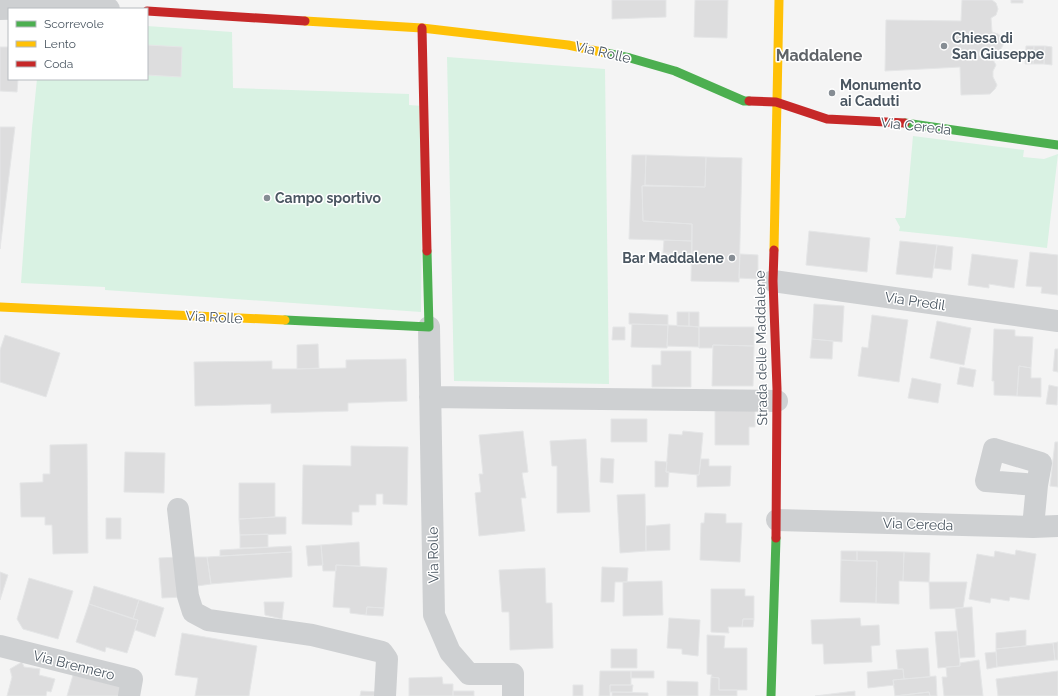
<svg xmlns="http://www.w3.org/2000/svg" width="1058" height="696" viewBox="0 0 1058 696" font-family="Raleway,sans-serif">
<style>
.green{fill:#d9f2e3}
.building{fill:#ddddde;stroke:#e5e6e7}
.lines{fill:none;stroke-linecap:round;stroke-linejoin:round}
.street{stroke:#ced0d2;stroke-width:22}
.fast{stroke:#4caf50;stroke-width:9}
.slow{stroke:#ffc107;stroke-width:9}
.jam{stroke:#c62828;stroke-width:9}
.poi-dot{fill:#868d94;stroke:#fff;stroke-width:1.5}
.labels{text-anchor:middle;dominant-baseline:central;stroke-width:3;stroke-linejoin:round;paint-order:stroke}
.poi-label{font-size:14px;font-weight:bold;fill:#4a5661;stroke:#fff;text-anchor:start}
.street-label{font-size:14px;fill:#4a5661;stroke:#fff}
.quarter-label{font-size:16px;font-weight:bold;fill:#5f6368;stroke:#fff}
</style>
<rect width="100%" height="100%" fill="#f4f4f4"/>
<path class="green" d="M147,26L232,32L233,88L409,94V105L423,106L421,312L105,290V287L21,283L32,128L37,79H147Z
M447,57L605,69L609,384L454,381Z
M913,136L1024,150L1023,157L1044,159L1058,154L1047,248L966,238L899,231L900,227L895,218H905L906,214Z"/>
<path class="building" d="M612,0H666V17L612,19Z
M695,0H728L727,38L694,37Z
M962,0H992L996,3L998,9L996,15L991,18L992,32L998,34L1002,37L1004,43L1001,49L997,53L992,54V58L996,65L993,71V77L997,85L995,89L990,94L961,95L960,67L885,71L886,20L961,21Z
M1011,0H1023V3H1011Z
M147,45L182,47L181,77L147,75Z
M1026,46H1034L1033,64H1025Z
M1034,46H1045L1044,64H1033Z
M1045,46L1052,47V65L1044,64Z
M0,47H9V79H18L17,92L0,91Z
M0,127H15L0,249Z
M632,155H646L645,185L642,186L643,221L692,224V241L629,239Z
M646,155L706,157L705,187L645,185Z
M706,157L742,158L739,282L691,281L692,224L643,221L642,186L705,187Z
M809,231L870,238L867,272L806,265Z
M664,240L692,241V254L663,253Z
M900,241L937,245L932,278L896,274Z
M937,245L953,247L951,270L934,268Z
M1030,252L1058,255V295L1041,293L1042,287L1026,286Z
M663,253L692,254L691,261L663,259Z
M740,254L758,255V279L739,278Z
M972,254L1018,260L1014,288L989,284V288L968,285Z
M814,304L844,306L842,342L812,339Z
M677,312H689V326H677Z
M689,312H699V327L689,326Z
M629,313L668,315V325L629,324Z
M872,315L908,320L899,382L858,376L862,347L868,348Z
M937,321L971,328L964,365L930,358Z
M632,324L668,325L667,348L631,347Z
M668,325L699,327V347L667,346Z
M613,327H625V340H612Z
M699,327H754V346L713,345L712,348H699Z
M994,329L1015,330V336L1033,337L1031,368L1019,366L1017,396L994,395V381H992Z
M5,335L60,353L46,397L0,382V350Z
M812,339L833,341L832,359L810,358Z
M318,344L319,368L297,369V345Z
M713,345L754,346L753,386H712Z
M1055,349H1058V372L1053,371Z
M661,351H691V387H652V365H661Z
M406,359L407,401L348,403V411L271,413V404L195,406L194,362L272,361V369H297L346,368V360Z
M1019,366L1031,368V378H1041V397L1017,396Z
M960,367L976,370L973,387L957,384Z
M912,378L941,384L938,403L908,398Z
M1049,385L1058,387L1057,405L1046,404Z
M715,407H755V427H749V445H715Z
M611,419H647V442H611Z
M523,431L528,472L522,473L526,498H521L525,531L479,536L475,493L481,492L479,474H483L479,435Z
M683,431L703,433L699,475L666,472L669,434L682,435Z
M586,439L590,512L557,513V466H552L550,441Z
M1055,442H1058V487L1050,486Z
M87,444L88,553L53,554L52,525H45V517H21L20,483L43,482V474H50V445Z
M351,446L408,447L407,505L383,504V494H376V505H359V512H352V525L302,524L303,465L351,466Z
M125,452L165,453L164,493L124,492Z
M601,458L614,459L613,483L600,482Z
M701,459H709V466H731L730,486L697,487V475H699Z
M655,461L667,462L666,472H669L668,487H655Z
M239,483H275V517L239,519Z
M645,494L646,551L620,553L617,495Z
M705,513L726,514V523H742L740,562L700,560L701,523H704Z
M275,517H286V534L240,535L239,519Z
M106,518H121V539H106Z
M670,524V550L646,551V526Z
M268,534V547L240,548V535Z
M359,542L360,566L336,565V571H323L321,545Z
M321,545L323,565L308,566L306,546Z
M291,546L292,552L220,556V550Z
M1016,550L1036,554L1029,600L1010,597L1009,601L991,598L990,603L969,599L977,554L994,557L995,551L1015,555Z
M841,551H857V561L841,560Z
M857,551L904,552L903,581H899V604L876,603L877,561H857Z
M292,552V577L211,584L207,557Z
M904,552L930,553L929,582L903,581Z
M180,557L182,597L162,598L159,558Z
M193,557H207L211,584L197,586Z
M841,560L877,561L876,603L840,602Z
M336,565L387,568L384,608L367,607L366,615L350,613V608L333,607Z
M602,567L628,568L627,582H615L614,602H601Z
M545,568L546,603H552L553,648L510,650L509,612H502L499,570Z
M0,572L8,575L0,600Z
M29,578L73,591L58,639L23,629L17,619Z
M662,581L663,615L623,616V582Z
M929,582H967L963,608L930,609Z
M94,586L139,600L133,619L89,604Z
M711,589H745V596H754V619H743L742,627H728L729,633L711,632Z
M139,600L164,608L155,637L135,630L138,620L133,619Z
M264,602H284L282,619L265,615Z
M89,604L138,620L127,653L106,647L105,652L76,642Z
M367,607L384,608L383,616L366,615Z
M972,607L975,657L960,658L955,608Z
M669,618L700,620L698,656L682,654V649L667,648Z
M860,618L861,626L879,625L880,645L871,646L872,662L824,664L823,644H812L811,620Z
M743,619H754L753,627H742Z
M1026,630V646L996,649V633Z
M957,631L960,666L938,668L935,632Z
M182,633L257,646L249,696H195L198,678L175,675Z
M707,635L725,636L724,648H747V690H719V678L711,677L712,675L707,674Z
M1058,642V660H1055L1053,643Z
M1053,643L1055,660L997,667L996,649Z
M928,648L930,677L904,679L903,669H898L896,650Z
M611,649H637V668H611Z
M996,652L997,667L987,669L985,653Z
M979,660L983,696H944L942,677H947L946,667L960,666V663Z
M22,662L24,667L40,669L39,675L55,679L51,692L47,691L46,696H7L12,677L10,669Z
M903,669L904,679L893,680L894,685L868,688L867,672Z
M600,671H631V685H610V696H599Z
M631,671H654V678H631Z
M1058,671V696H998L996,679Z
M73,675L122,687L120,696H67Z
M936,676L937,696H930L929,692L895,696L893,680Z
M442,677L443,684H453V696H409V678Z
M711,677L719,678V690H737V696H710Z
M667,681L698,682V696H667Z
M573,685H583V696H573Z
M610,685H633L632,692H610Z
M361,691L379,692L378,696H360Z
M453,691H474V696H453Z
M855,691V696H815Z
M612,692L648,693V696H612Z
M929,692L930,696H895Z"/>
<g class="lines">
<path class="street" d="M0,9L73,7L109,9
M773,281L1058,321
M429,327L434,615L450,652L469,674H513V696
M430,397L777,401
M178,509L188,596L193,612L208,620L312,635L382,652L387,659L385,696
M777,520L1033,527L1058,526
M1033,527L1037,485L986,481L994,449L1041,463L1037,485
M0,646L132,679L129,696"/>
<path class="fast" d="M606,53L630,58L675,71L744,101H749
M905,123L1058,145
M285,320L429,327L427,251
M771,696L776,538"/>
<path class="slow" d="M305,21L422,28L568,45L606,53
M774,250L779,0
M0,307L285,320"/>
<path class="jam" d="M147,11L305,21
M422,28L427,251
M749,101L776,102L827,119L905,123
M774,250L773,281L777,389L776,538"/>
</g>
<g class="poi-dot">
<circle cx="944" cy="46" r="4"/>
<circle cx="832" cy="93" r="4"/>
<circle cx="267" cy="198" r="4"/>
<circle cx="732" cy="258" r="4"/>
</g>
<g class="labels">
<g class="poi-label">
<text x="952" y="38">Chiesa di<tspan x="952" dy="16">San Giuseppe</tspan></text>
<text x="840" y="85">Monumento<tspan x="840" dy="16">ai Caduti</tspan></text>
<text x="275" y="198">Campo sportivo</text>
<text x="724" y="258" text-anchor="end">Bar Maddalene</text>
</g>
<g class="street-label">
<text transform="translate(603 52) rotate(13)">Via Rolle</text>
<text transform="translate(916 126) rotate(6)">Via Cereda</text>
<text transform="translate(915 301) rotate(8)">Via Predil</text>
<text transform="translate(214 317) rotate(3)">Via Rolle</text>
<text transform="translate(761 348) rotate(-91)">Strada delle Maddalene</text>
<text transform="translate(918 524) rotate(2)">Via Cereda</text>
<text transform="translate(433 555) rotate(-91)">Via Rolle</text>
<text transform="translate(74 665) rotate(14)">Via Brennero</text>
</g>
<g class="quarter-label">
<text x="819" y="55">Maddalene</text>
</g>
</g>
<rect x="8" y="8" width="140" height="72" fill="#ffffff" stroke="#b7bbc0"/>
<rect x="16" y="21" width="20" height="6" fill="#4caf50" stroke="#b7bbc0"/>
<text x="44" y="28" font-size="12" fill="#4a5661">Scorrevole</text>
<rect x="16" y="41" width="20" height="6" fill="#ffc107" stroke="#b7bbc0"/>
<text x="44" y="48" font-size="12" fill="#4a5661">Lento</text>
<rect x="16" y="61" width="20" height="6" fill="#c62828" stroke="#b7bbc0"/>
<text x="44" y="68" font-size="12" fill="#4a5661">Coda</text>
</svg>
